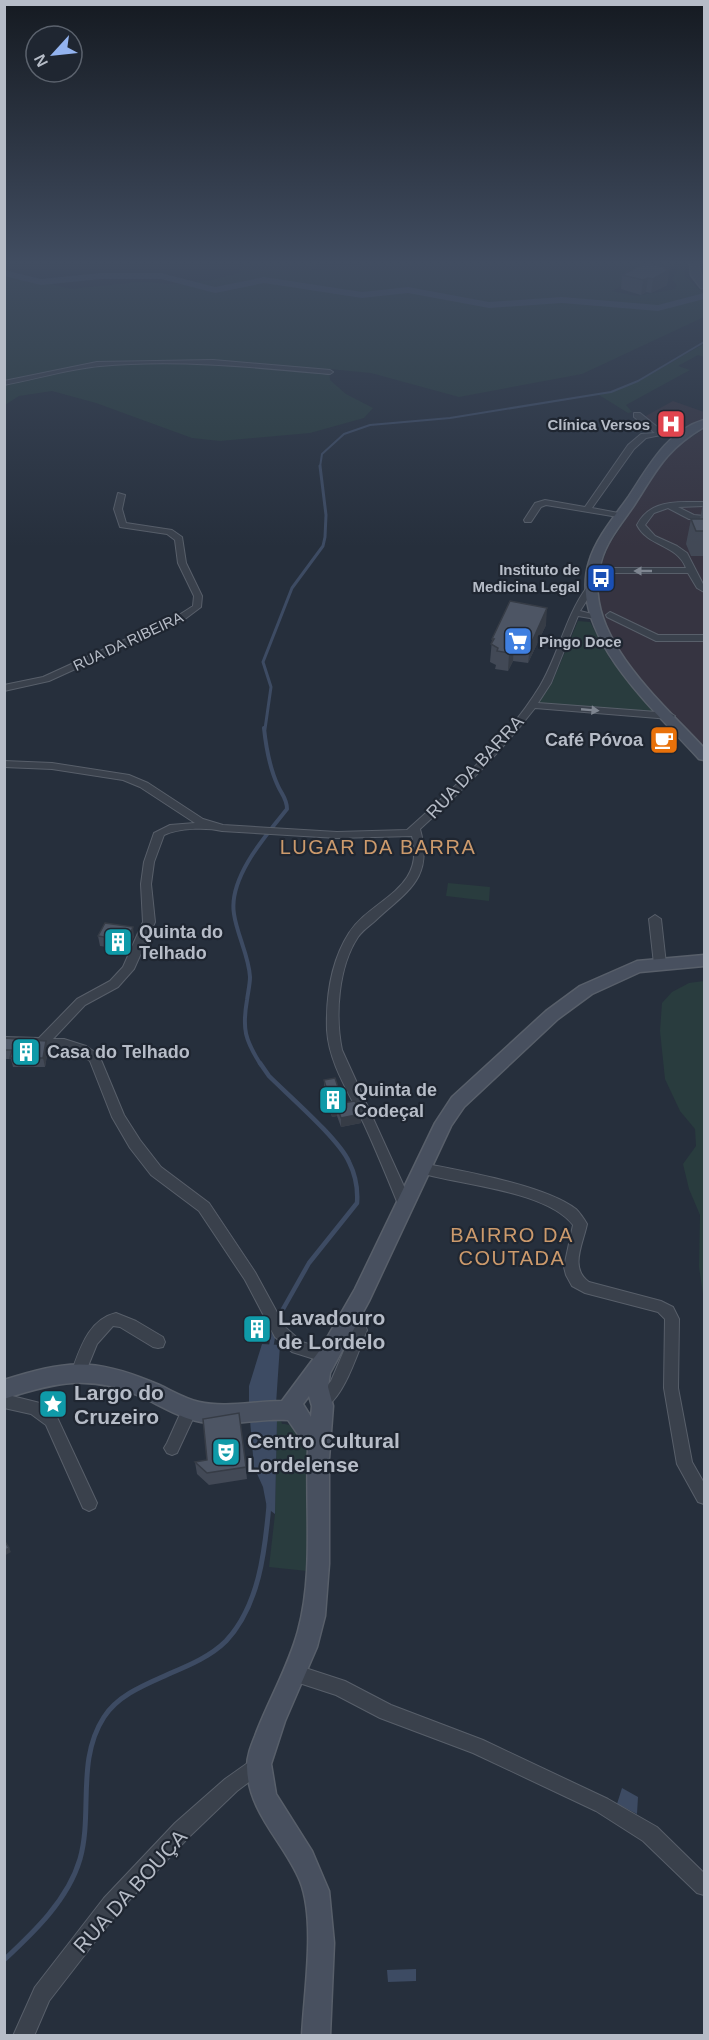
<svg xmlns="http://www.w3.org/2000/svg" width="709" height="2040" viewBox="0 0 709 2040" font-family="Arial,sans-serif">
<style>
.medical{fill:#363441}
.green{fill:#293c3e}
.water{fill:#3d4b63}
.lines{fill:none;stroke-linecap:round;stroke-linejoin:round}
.stream-far4{stroke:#3d4b63;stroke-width:2}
.stream-far3{stroke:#3d4b63;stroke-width:3}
.stream-far2{stroke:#3d4b63;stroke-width:4}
.stream-far1{stroke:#3d4b63;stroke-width:4.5}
.stream{stroke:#3d4b63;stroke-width:5}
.river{fill:#3d4b63;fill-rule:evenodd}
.street-casing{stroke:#585f6a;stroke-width:2}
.secondary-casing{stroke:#585f6a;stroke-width:3}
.street{fill:#3a414c;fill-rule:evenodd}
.secondary{fill:#48505f;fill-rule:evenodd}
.wall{fill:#424956}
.shaded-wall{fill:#363c46}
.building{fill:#4d5564;stroke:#363c46;stroke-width:1.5}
.oneway{fill:#7e8590}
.labels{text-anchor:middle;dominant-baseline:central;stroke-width:4.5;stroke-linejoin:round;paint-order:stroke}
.far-poi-label{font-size:15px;font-weight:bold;fill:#b6bcc7;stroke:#1f2631;text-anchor:end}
.far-street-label{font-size:15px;fill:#b6bcc7;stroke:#1f2631}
.poi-label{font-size:18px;font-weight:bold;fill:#b6bcc7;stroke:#1f2631;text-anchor:start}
.street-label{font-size:18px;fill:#b6bcc7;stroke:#1f2631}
.neighbourhood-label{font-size:20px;letter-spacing:1.5px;fill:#cc9a6c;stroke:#1f2631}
.near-poi-label{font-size:21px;font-weight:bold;fill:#b6bcc7;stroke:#1f2631;text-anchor:start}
.near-street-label{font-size:21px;fill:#b6bcc7;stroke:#1f2631}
</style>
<rect width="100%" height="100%" fill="#262f3c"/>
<path class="medical" d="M673,401L704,412V419L673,437L644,417Z
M704,429V751L621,657L601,618L599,597L602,563L609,545L668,455L679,445Z"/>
<path class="green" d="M4,261L8,273L71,289L139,282L175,284L211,280L239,273L242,261H324L313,266L312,271L383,261H674L670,270L649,272L612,291L636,296L675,289L677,285L672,279L683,261H685V276L704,294V317L582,374L459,397L371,373L329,369L330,380L346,394L373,408L364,418L310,433L220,441L192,438L96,403L52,391L19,396L5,405Z
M704,344V357L698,355L678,366L690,370L626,405L632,412L628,413L599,395C637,386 670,362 704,344Z
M578,621L590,622L610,659L657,713L538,703L552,683Z
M448,883L490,887L489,901L446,896Z
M704,981V1301L699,1267L700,1215L689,1189L683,1164L696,1146L695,1129L680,1111L665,1079L660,1031L662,1003L672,992L689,983Z
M277,1419L281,1420L282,1424C297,1424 302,1434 310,1446L307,1571L269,1567L275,1514Z"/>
<path class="water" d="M262,1344L280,1345L276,1404L249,1406V1386Z
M277,1419L275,1514L267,1508L263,1487L254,1467L250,1420Z
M622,1788L638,1797L637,1814L617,1804Z
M416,1969V1981L388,1982L387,1970Z"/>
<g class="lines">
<path class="stream-far4" d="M320,467L322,454L344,434L370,425L450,418L611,392L638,381L704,342"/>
<path class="stream-far3" d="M265,729L271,687L263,662L292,588L323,546L325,537L326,515L320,466"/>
<path class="stream-far2" d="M261,1065C245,1040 242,1029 247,1000C248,992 250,984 250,977C249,956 237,935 234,914C228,878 266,835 287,809C287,799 282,795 278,786C270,769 266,747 264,728"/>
<path class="stream-far1" d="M260,1063L269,1076C289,1096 339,1139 349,1162C355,1174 358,1190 357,1203L309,1263L278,1318
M271,1347L274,1331"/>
<path class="stream" d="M4,1960C34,1932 68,1900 80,1859C93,1813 76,1760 104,1717C119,1694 147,1684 171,1673C190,1665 211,1656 226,1641C259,1606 265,1551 269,1505"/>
<path class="river" d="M4,270L41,279L101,273H161L215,287L264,277L362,292L408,287L489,302L562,297L658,305L704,293V299L658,311L562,303L489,308L408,293L362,298L264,283L215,293L161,279H101L41,285L4,276Z"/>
<g class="street-casing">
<path id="street" d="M213,360L330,370L333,372L330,374C254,367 176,359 100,366C68,369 36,379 4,385V381L97,362Z
M634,413H640L666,434L646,438L634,449L592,508L624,514V518L546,505L541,507L531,522H525L524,520L535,503L545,500L585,507L628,445L641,434L655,433L634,417Z
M118,493L125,495L122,509L126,523L172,530L182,537L186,563L202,596L201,607L185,619L49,681L4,691V685L43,677L179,615L193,606L194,596L178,563L175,540L167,534L120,527L114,509Z
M687,502H704V506L678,507L694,515L704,516V520L689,519L668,508L654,513L645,525L655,536L677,546L687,553L704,586V592L697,588L688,573H590V569L593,568H686C677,544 648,547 637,525C647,505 666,502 687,502Z
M590,586L594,589L580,611L600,616L596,619L578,616L551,683L538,703L670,713L675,716L670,719L535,708C501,752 461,792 420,829C434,879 407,891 375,921C369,926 362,931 358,937C338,967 335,1016 342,1050L412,1204L410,1208L405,1210L400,1208L398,1204C387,1177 376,1150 364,1124C350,1094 329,1064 327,1030C326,998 331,961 349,933C372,898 426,890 412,836L337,838L222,831C206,827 179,828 164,835L154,862L151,884L155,922L134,969L118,987L85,1005L53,1039H64L86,1046L99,1055L124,1115L140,1140L161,1167L209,1203L255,1272L285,1327L302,1342L332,1351L334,1356L332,1361L327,1363L292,1352L275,1337L245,1280L199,1211L151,1175L130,1148L112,1117L90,1061L78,1052L64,1049L4,1046V1037L39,1038L77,999L110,981L123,967L143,922L141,884L144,862L154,833L170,825L195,823L140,787L123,780L52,769L4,767V761L52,763L129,775L148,783L203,819L223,825L337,832L407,830C454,788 507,740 540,686C559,654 565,617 587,587Z
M610,612L658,635H704V641H656L607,617L606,615Z
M655,915L661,919L666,964L660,968L654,964L649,919Z
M422,1163C462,1171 545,1185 576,1209C580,1213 584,1219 587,1224C583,1244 569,1268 589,1282L661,1301L673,1307L679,1319L678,1388L692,1462L704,1483V1504L698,1502L677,1464L664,1388L665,1319L658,1312L585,1293L572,1286L566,1275L564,1267L573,1225C546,1190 458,1185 417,1172L415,1168L417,1164Z
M116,1313L136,1321L163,1337L165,1342L163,1347L158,1348L153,1347L120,1327L113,1326L97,1344L84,1376L79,1378L74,1376L72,1371L74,1365C82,1343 91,1319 116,1313Z
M360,1324L365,1325L367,1330C358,1351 344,1400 322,1409L317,1407L314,1402L331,1381L355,1325Z
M4,1394L40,1403L56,1415L97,1503L95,1508L89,1511L83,1508L46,1425L31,1414L4,1408Z
M190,1401L195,1403L198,1408L177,1453L172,1455L167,1453L164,1448L167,1443L185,1403Z
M293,1664L345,1681L391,1705L483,1740L608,1799L657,1827L704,1873V1895L697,1893L643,1841L596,1811L473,1753L380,1718L336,1695L287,1679L284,1673L287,1667Z
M259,1755L265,1758L268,1764L265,1770L237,1791L189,1837L118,1912L49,2001L34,2036H13L35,1987L104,1898L175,1823L225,1779Z"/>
</g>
<g class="secondary-casing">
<path id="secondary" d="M690,261H698C699,273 704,279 704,288H701L691,275Z
M704,420V427C665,450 657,470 633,507C621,524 606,542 601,562C579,633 662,702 704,748V760L699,759C655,710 567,634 589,562C596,538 615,516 629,496C649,466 667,431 704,420Z
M704,955V966L640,972L592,994L558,1019L464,1107L451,1126L369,1301L330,1373L328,1387L333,1406L329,1459V1564L325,1616L317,1647L285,1721L271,1764L276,1794L312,1851L329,1891L334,1943L330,2036H302C304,1992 316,1921 300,1881C284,1842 248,1813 247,1767C247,1756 251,1746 255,1736C268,1701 288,1668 298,1631C314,1572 305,1509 308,1449L288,1420C259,1418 230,1427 201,1422C180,1418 161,1406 142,1397C91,1374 55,1382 4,1399V1380C65,1361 92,1357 152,1382C168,1388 182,1398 199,1402C226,1408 255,1401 282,1401L320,1350L355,1289L435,1123L452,1097L546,1011L580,986L637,961ZM309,1396L312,1406L311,1417L303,1404Z"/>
</g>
<use href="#street" class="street"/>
<use href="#secondary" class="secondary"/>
</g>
<path class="wall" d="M668,268L667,270H669L667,285L651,293L646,292L641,295L621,289L622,275Z
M704,498L705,556H691L686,544L691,519H700Z
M546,625L528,663L513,661L508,671L495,669L496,665L490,662L492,639Z
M98,936H134L128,950L100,946Z
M4,1038L46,1041L48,1050L45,1067H13L11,1059H4Z
M324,1080L343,1103L361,1114V1123L341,1127L337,1116L332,1117L324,1089Z
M239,1413L247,1479L209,1485L197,1474L195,1462L207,1460Z"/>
<path class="shaded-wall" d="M668,268L667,271L669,270L667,285L651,293L653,279Z
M648,278L646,292L641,295L643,280Z
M547,608L546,625L528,663L530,646Z
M514,643L513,661L508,671L509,653Z
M133,927L134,936L128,950L127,941Z
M46,1041L48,1050L45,1067L43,1058Z
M337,1107V1116L332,1117V1108Z
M361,1114V1123L341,1127V1118Z
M9,1548L11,1552L4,1556V1551Z"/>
<path class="building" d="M647,262L668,268L665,269L669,270L653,279L648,278L643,280L622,275Z
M691,519H705V531H696Z
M510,601L547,608L530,646L514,643L509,653L497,651L498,648L491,644L494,639H492Z
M105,923L133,927L127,941L98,936Z
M4,1038L46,1041L43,1058H10L12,1050H4Z
M335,1078L343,1103L355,1101L361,1114L341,1118L337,1107L332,1108L324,1080Z
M239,1413L246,1467L207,1473L195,1462L207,1460L203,1419Z
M4,1540L9,1548L4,1551Z"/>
<defs><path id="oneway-solid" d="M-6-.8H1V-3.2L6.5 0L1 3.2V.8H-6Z" transform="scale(1.5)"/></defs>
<g class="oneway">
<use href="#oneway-solid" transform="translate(643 571) rotate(180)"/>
<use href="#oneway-solid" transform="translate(590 710) rotate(5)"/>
</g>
<linearGradient id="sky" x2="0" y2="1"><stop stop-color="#151a21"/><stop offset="0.48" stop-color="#414d61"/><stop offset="1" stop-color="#414d61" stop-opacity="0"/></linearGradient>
<rect width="709" height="547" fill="url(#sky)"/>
<defs>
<g id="hospital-square" transform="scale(1.5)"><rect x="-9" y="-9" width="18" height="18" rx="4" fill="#e0444e" stroke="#1f2631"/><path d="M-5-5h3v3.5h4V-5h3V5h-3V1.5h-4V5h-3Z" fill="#fff"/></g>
<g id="bus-square" transform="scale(1.5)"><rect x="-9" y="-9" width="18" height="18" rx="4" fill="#1a4fb4" stroke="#1f2631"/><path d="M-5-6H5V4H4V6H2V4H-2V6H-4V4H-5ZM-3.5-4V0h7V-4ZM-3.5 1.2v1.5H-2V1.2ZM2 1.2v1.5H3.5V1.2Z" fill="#fff"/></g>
<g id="supermarket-square" transform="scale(1.5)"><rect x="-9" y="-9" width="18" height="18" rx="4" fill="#3f7fe0" stroke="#1f2631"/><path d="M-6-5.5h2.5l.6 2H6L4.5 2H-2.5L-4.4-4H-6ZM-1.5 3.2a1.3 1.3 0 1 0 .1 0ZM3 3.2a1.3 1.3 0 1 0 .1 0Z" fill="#fff"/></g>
<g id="cafe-square" transform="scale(1.5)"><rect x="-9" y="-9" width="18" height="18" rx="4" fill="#e8710a" stroke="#1f2631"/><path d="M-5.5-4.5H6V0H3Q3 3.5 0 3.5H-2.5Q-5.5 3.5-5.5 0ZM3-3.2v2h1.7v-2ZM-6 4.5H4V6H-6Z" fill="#fff"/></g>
<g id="building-square" transform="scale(1.5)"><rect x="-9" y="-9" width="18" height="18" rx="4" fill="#0f9aa8" stroke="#1f2631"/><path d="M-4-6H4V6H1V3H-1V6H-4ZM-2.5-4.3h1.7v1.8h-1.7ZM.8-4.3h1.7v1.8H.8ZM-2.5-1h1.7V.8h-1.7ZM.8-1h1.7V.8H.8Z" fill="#fff"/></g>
<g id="sight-square" transform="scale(1.5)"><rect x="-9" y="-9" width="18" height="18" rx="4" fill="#0f9aa8" stroke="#1f2631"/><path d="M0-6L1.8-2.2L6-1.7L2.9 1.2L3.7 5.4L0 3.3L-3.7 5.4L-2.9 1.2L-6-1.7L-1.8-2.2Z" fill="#fff"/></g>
<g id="theatre-square" transform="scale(1.5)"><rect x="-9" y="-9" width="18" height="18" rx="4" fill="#0f9aa8" stroke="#1f2631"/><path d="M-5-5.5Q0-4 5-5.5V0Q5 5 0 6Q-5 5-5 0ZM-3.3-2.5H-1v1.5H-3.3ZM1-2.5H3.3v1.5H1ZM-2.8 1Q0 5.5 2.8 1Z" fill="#fff"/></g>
</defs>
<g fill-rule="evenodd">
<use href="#hospital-square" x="671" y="424"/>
<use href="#bus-square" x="601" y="578"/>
<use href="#supermarket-square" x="518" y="641"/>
<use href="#cafe-square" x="664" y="740"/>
<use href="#building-square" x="118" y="942"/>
<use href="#building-square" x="26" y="1052"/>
<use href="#building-square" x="333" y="1100"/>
<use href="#building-square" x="257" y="1329"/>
<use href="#sight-square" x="53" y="1404"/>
<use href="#theatre-square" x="226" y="1452"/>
</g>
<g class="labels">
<g class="far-poi-label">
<text x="650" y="424">Clínica Versos</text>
<text x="580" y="569">Instituto de<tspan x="580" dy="17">Medicina Legal</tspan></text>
<text x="539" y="641" text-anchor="start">Pingo Doce</text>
</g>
<g class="far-street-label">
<text transform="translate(128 641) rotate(-25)">RUA DA RIBEIRA</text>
</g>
<g class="poi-label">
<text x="643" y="740" text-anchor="end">Café Póvoa</text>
<text x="139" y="932">Quinta do<tspan x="139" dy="21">Telhado</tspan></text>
<text x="47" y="1052">Casa do Telhado</text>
<text x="354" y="1090">Quinta de<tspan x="354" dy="21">Codeçal</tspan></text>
</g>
<g class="street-label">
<text transform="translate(475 767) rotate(-47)">RUA DA BARRA</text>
</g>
<g class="neighbourhood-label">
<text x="378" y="847">LUGAR DA BARRA</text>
<text x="512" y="1235">BAIRRO DA<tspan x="512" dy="23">COUTADA</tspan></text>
</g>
<g class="near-poi-label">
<text x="278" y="1317">Lavadouro<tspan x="278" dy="24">de Lordelo</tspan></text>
<text x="74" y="1392">Largo do<tspan x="74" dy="24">Cruzeiro</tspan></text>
<text x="247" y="1440">Centro Cultural<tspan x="247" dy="24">Lordelense</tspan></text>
</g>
<g class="near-street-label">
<text transform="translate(130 1891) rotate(-48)">RUA DA BOUÇA</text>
</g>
</g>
<rect width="709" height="2040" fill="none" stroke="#b6bcc7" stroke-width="12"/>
<g transform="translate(54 54) rotate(243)"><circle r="28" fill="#1f2631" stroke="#5b626d" stroke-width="1.5"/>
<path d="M0-4.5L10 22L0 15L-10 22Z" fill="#93b3ef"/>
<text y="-9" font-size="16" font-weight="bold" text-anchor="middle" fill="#b6bcc7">N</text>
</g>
</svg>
